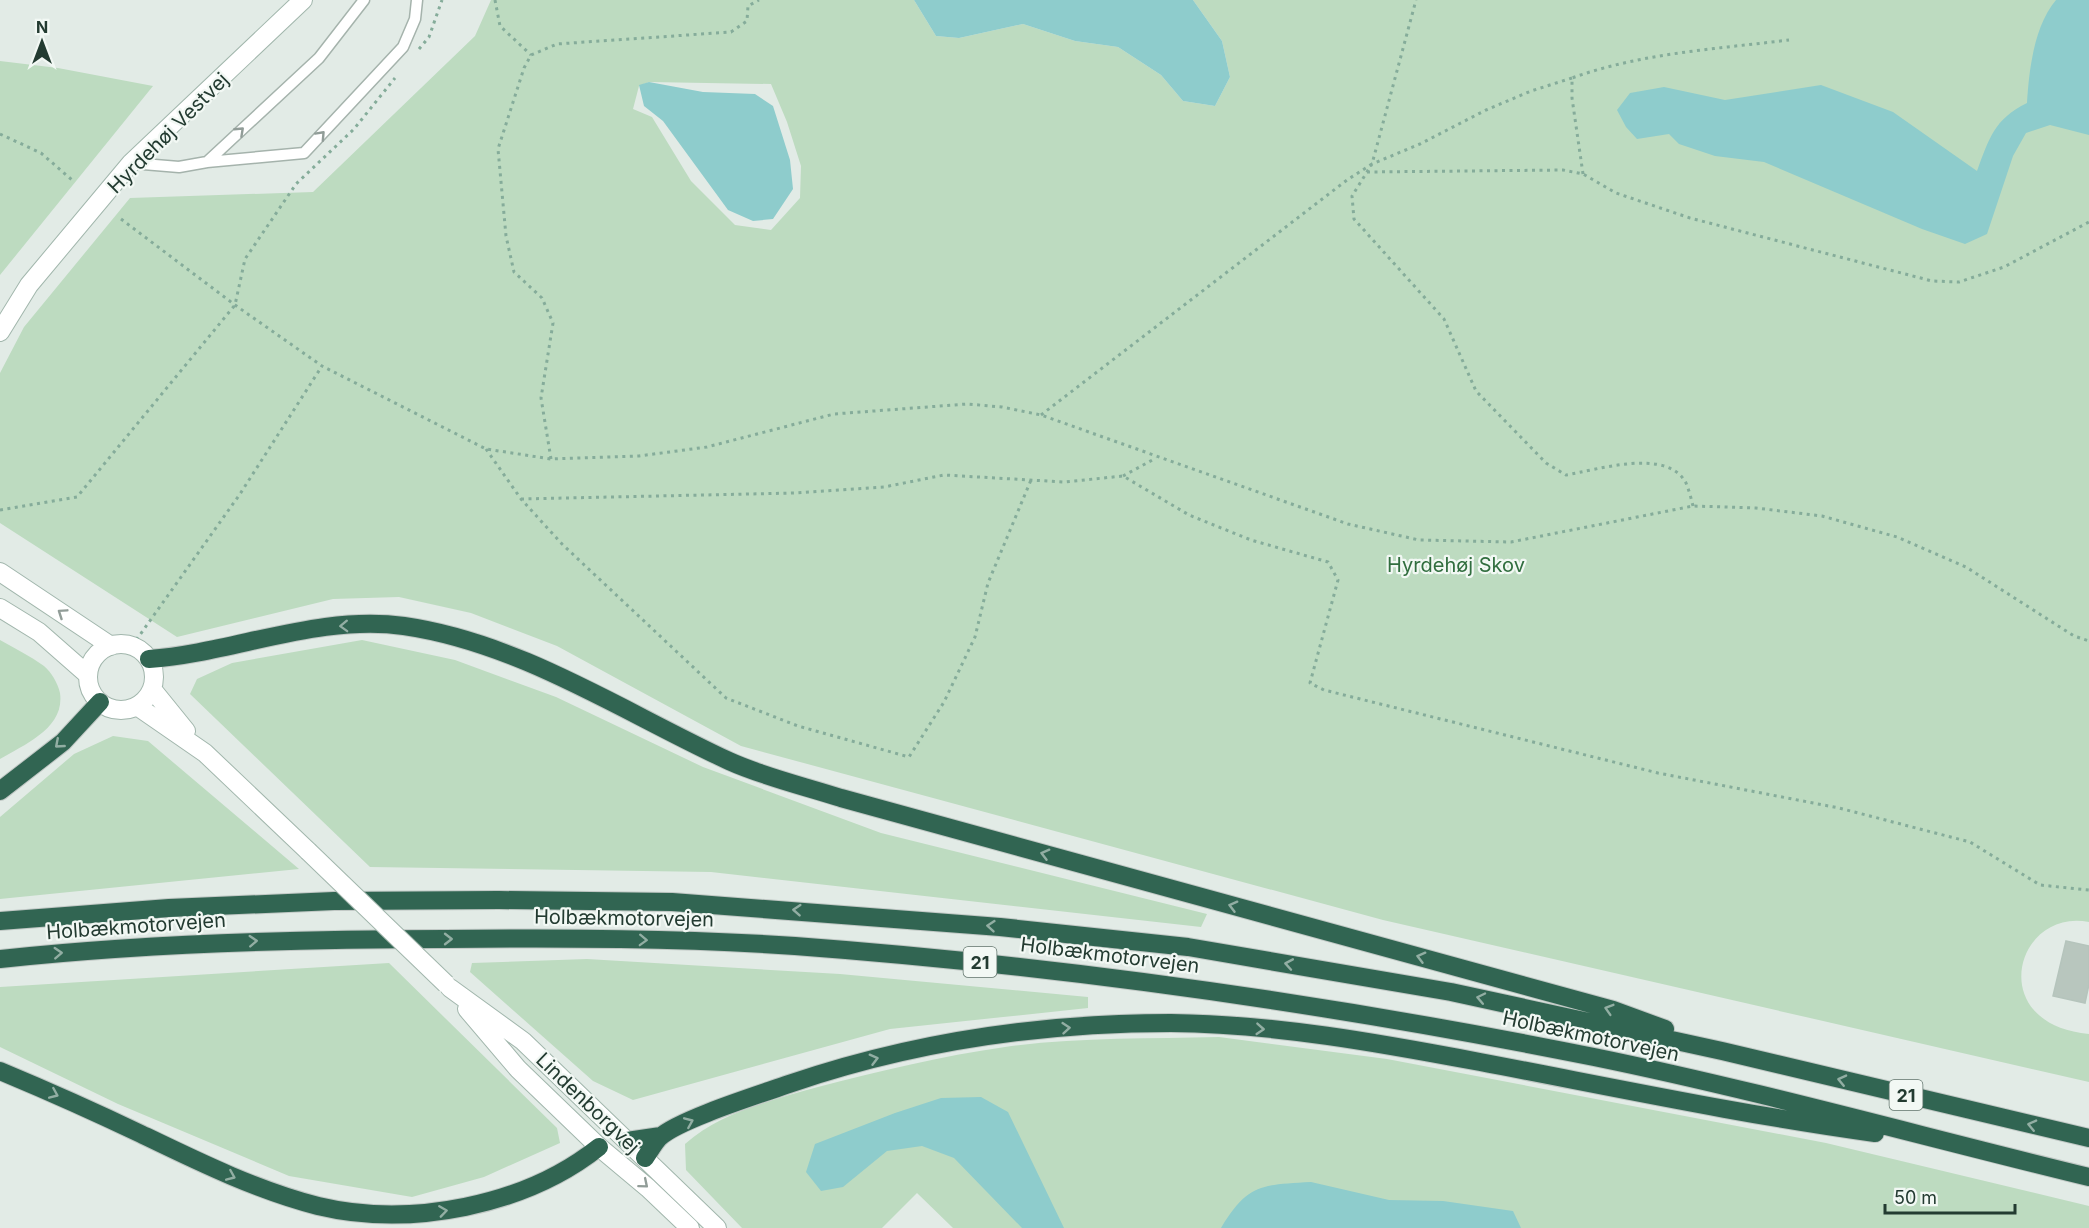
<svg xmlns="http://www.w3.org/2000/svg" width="2089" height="1228" viewBox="0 0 2089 1228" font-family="Inter,sans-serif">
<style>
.green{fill:#bddbc0;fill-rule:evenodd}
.water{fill:#8ecccc}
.building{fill:#b8c6be;stroke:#b5c4bc;stroke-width:1.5}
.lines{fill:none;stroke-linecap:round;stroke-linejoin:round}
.lane-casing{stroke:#a5b3ac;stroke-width:13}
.secondary-casing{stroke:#a1b6ac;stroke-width:20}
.highway-casing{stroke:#c1c8c5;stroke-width:20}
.path{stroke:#85ac9a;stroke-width:3;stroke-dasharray:3 4.5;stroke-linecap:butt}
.lane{stroke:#fff;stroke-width:10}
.secondary{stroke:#fff;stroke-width:18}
.highway{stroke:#316552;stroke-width:18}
.secondary-bridge-casing{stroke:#a1b6ac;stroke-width:20;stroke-linecap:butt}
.secondary-bridge{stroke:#fff;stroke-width:18}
.oneway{stroke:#919d98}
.oneway2{stroke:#92aea3}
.labels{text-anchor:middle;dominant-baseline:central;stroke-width:4.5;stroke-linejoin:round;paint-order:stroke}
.shield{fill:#f2f8f4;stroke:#61746c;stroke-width:1.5}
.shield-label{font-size:18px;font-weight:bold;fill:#233b31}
.street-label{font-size:20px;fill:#233b31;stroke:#f2f8f4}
.park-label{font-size:20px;fill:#316e3f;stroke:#f2f8f4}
</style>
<rect width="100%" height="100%" fill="#e2ebe6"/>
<path class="green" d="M491,0H914L936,36L959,38L1023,24L1075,41L1118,47L1161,75L1183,101L1215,106L1230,77L1222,41L1193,0H2089V922C2016,907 1983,1024 2089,1034V1082L1383,920L741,746L557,646L471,613L399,597L333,599L177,637L0,523V373L24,327L130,198L313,192L475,36ZM649,82L771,84L787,122L801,166L800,198L771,230L735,225L691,181L652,117L633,109L639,86Z
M0,61L58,68L153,86L0,275Z
M0,640C14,648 30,656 44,666C51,672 58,683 60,693C65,728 25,744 0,759Z
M362,640L455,660L556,697L703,767L881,833L1207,914L1201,927L711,872L370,867L190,694L197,679L232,663Z
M113,736L148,741L299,869L0,899V817L74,754Z
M587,959L840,974L1088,997V1008L890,1029L633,1100L593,1081L470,972L472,963Z
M389,963L557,1128L560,1143L484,1177L412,1197L289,1176L118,1104L0,1047V987Z
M1219,1037L1387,1059L1826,1143L2089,1206V1228H953L917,1193L882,1228H742L686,1170L685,1144C721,1112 772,1100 818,1087C880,1071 941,1056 1005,1047C1075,1037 1148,1039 1219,1037Z"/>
<path class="water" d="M914,0H1193L1222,41L1230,77L1215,106L1183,101L1161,75L1118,47L1075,41L1023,24L959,38L936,36Z
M2056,0H2089V135L2050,125L2026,133L2013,156L1987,234L1965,244L1922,229L1764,162L1715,156L1679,144L1669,134L1637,139L1626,127L1617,110L1630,93L1664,87L1725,100L1821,85L1893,112L1977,171C1989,139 1994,119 2027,103C2029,70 2034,26 2056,0Z
M649,82L703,92L755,94L773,106L790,160L793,189L773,219L753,221L728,210L663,121L644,106L639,85Z
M981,1097L1008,1112L1064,1228H1022L954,1158L922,1146L887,1151L843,1187L821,1191L806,1172L815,1144L895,1113L941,1098Z
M1311,1182L1389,1200L1443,1201L1513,1211L1521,1228H1221C1248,1183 1262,1185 1311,1182Z"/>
<path class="building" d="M2066,941L2089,946V984L2085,1003L2053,996Z"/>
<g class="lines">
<g class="lane-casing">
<path id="lane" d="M207,162L304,153L403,47L415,19L417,0
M131,163L179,167L207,162L319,58L364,0"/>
</g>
<g class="secondary-casing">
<path id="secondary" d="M0,332L29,285L131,163L303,0
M0,572L111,646
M0,608L39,632L88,675
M88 677a33 33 0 1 1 66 0a33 33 0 1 1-66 0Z
M152,689L186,731
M137,706L205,753L308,851
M450,988L523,1041L717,1228
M467,1009L518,1069L599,1147L648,1188L690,1228"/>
</g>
<g class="highway-casing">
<path id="highway" d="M149,659C233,653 318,614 404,626C521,643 623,712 729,761C764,777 804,786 841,798L1613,1010L1665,1029
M0,791L63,742L100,702
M0,921L169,908L334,901L499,900L672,902L1000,927L1188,947L1451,992L1722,1051L2089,1138
M0,959C148,943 297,939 445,939C562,938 679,938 795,946C1064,966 1330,1004 1594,1057C1760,1091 1924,1137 2089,1177
M0,1071C48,1091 95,1112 141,1134C199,1162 256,1190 318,1206C410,1228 525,1206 599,1147
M627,1141L661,1136
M645,1158C650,1151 654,1143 660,1137C680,1119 761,1094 789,1084C912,1042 1042,1023 1171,1023C1275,1024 1379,1043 1480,1062C1612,1087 1743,1115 1875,1133"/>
</g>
<path class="path" d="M495,0L500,26L531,55
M419,49L429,37L442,0
M1572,78L1531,91L1486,110L1420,144L1372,164L1352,196L1354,219L1444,319L1476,391L1546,463L1566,475C1597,470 1667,447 1686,483C1689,490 1691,498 1693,506
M0,134L41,153L72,180
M1367,172L1563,170L1583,174L1616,193L1690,218L1932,281L1959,282L2004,267L2089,222
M1583,174L1572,98V78C1641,53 1716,49 1789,40
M121,219L235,305L322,366L486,449L551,459L639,456L707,447L834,414L967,404L1002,407L1041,415L1348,524L1419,540L1511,542L1693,506L1756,508L1822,516L1897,537L1966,567L2074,636L2089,641
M1041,415L1347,180L1372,164L1416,0
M486,449L521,499L562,544L726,698L798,726L909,757L944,702L975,637L988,583L1031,480
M551,459L541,398L553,323L542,298L514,272L506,236L498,149L524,68L531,55L557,44L731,32L747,21L748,6L759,0
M1123,476L1156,458
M521,499L794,493L884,487L944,475L1064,482L1123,476L1189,515L1251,540L1328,562L1338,580L1310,683L1324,690L1658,773L1839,808L1970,842L2040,885L2089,890
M0,510L77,497L235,305L245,259L296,184L354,129L395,78
M132,646L240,494L322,366"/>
<use href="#lane" class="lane"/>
<use href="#secondary" class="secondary"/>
<use href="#highway" class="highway"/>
<g class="secondary-bridge-casing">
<path id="secondary-bridge" d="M308,851L446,984"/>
</g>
<use href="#secondary-bridge" class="secondary-bridge"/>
</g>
<defs><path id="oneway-chevron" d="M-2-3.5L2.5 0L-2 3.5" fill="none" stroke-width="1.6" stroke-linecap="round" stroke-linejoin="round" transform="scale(1.5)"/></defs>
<g class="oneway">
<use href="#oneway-chevron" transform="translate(240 131) rotate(-43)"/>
<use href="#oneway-chevron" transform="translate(321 135) rotate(-47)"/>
<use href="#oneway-chevron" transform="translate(62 613) rotate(-146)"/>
<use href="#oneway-chevron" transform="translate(644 1184) rotate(40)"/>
</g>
<g class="oneway2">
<use href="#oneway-chevron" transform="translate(344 626) rotate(178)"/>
<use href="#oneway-chevron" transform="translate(59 744) rotate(139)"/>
<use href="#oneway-chevron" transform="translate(1045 854) rotate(-165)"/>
<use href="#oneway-chevron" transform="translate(1233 906) rotate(-165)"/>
<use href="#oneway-chevron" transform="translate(797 910) rotate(-176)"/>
<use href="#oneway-chevron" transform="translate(991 926) rotate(-175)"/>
<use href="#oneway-chevron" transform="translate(448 939)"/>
<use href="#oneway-chevron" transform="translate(643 940) rotate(2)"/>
<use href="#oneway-chevron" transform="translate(253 941) rotate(-3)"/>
<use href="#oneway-chevron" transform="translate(58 953) rotate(-3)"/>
<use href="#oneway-chevron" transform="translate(1421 957) rotate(-165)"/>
<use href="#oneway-chevron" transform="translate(1289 964) rotate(-170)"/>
<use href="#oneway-chevron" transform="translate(1481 998) rotate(-168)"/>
<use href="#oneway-chevron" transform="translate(1609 1009) rotate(-163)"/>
<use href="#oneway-chevron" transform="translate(1066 1028) rotate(-5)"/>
<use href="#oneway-chevron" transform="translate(1260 1029) rotate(4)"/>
<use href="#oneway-chevron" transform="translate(874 1059) rotate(-15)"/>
<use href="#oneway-chevron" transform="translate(1842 1080) rotate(-167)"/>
<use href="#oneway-chevron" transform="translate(54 1094) rotate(23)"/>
<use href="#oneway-chevron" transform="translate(689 1122) rotate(-23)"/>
<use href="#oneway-chevron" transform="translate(2032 1125) rotate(-167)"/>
<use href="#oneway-chevron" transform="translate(231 1176) rotate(23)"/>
<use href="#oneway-chevron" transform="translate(443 1211) rotate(-8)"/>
</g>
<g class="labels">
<g class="shield">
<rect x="963.5" y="947" width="33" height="30" rx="4.5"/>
<rect x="1889.5" y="1080" width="33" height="30" rx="4.5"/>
</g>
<g class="shield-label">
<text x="980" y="962">21</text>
<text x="1906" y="1095">21</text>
</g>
<g class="street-label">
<text transform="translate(168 133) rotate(-45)">Hyrdehøj Vestvej</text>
<text transform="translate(624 918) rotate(1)">Holbækmotorvejen</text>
<text transform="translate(136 926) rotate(-4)">Holbækmotorvejen</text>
<text transform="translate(1110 955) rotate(7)">Holbækmotorvejen</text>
<text transform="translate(1591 1036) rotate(12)">Holbækmotorvejen</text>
<text transform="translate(588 1103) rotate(44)">Lindenborgvej</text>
</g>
<g class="park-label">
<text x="1456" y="565">Hyrdehøj Skov</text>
</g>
</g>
<g transform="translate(42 42)" stroke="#f2f8f4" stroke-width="4.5" paint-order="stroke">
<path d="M0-4.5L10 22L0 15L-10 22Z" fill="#233b31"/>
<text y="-9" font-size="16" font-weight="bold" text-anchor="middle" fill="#233b31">N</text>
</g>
<path d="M1885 1204v9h130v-9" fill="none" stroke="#233b31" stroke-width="3"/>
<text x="1894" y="1204" font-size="18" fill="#233b31" stroke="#f2f8f4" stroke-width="4.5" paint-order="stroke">50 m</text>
</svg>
